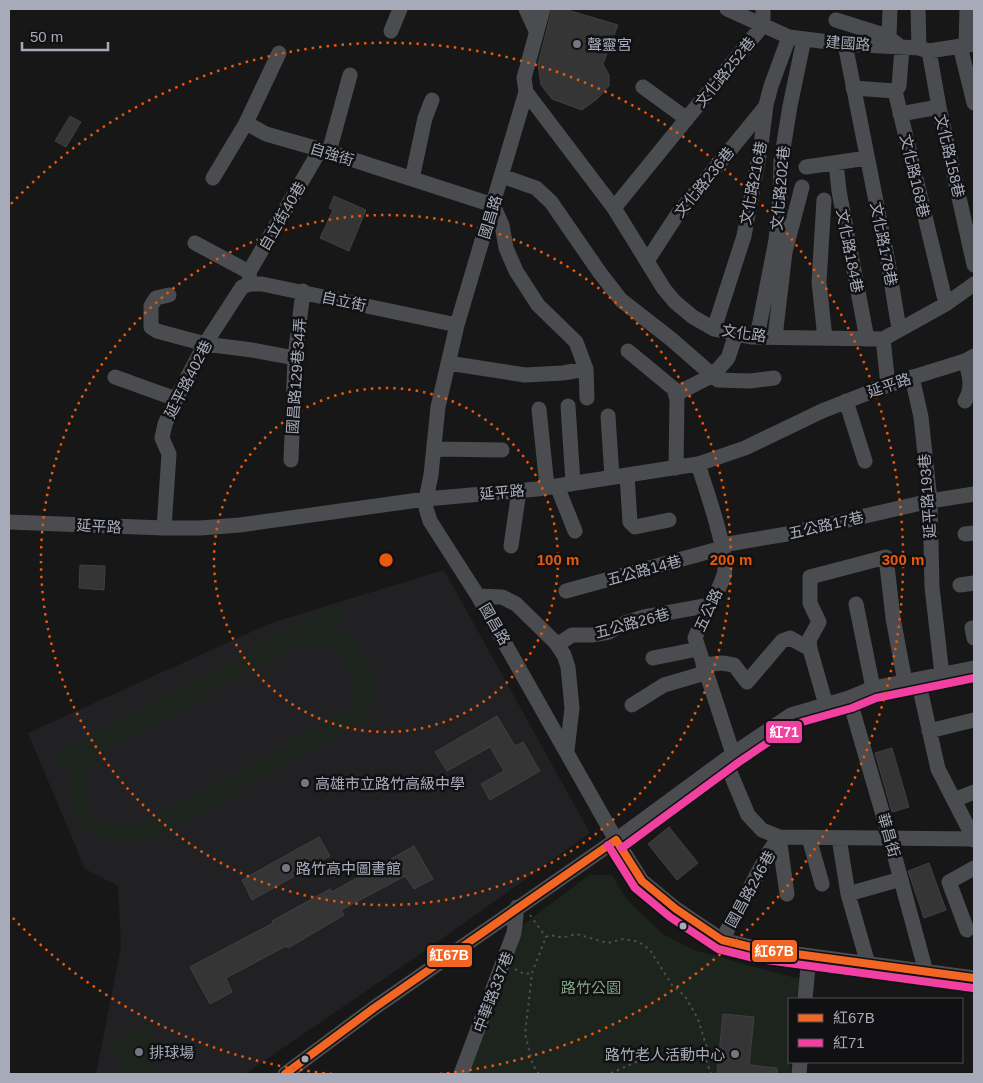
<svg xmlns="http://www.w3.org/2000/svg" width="983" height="1083" viewBox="0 0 983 1083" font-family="Arial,'Noto Sans TC',sans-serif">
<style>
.built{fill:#212123}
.green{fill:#1d241e;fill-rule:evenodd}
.building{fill:#353536;stroke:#3f4043}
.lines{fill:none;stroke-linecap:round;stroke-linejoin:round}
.path{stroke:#4d4d52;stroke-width:2;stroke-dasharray:2.5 4;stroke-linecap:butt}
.minor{stroke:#4b4c50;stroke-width:15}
.bus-1-casing{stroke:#111113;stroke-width:11}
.bus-2-casing{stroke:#111113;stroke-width:11}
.bus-1{stroke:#f26522;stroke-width:8}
.bus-2{stroke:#f240a1;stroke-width:8}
.ring{fill:none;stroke:#e8590c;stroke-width:2.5;stroke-dasharray:2.5 5}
.poi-dot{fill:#757780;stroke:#111113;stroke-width:2}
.bus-dot{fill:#a7abb9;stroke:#111113;stroke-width:2}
.labels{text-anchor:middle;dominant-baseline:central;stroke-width:5;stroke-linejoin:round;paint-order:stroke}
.street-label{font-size:15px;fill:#a7abb9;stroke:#111113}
.poi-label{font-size:15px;fill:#a7abb9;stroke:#111113;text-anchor:start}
.park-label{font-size:15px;fill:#7da583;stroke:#111113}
.centre{fill:#e8590c;stroke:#111113;stroke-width:2.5}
.ring-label{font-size:15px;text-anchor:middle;font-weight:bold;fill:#e8590c;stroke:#111113;stroke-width:5;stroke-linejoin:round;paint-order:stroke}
.line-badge{stroke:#111113;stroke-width:2}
.badge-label{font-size:14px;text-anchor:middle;font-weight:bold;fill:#fff}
</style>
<rect width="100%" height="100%" fill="#171717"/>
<path class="built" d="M444,570L590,833L429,948L245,1074H96L121,947L118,886L85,869L28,733L271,623Z"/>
<path class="green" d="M335,606L344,621L332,629C369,634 388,699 361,723L160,837C150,840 140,843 130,843C92,844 59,811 68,773C69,768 72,763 74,758L57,768L51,754ZM310,645C347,646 365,680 345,711L149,820C138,824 127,827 114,825C77,817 78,776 100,753L298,647Z
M589,875H612L627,900L663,934L694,950L799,979L797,999H789V1062H791L790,1074H465L520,927Z
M148,1022L170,1060L143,1074H126L109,1044Z"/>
<path class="building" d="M552,9H564L618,25L603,64L609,75V86L597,99L582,110L552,99L541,85L538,64Z
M70,116L81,122L66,147L55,141Z
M334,196L366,210L349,251L320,238L333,210L329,208Z
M80,565L105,566L104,590L79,588Z
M497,716L515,746L523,742L540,771L490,800L481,784L504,771L490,747L447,771L435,752Z
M892,748L909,807L892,812L875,753Z
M669,827L698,863L677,880L648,844Z
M319,837L330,856L252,900L242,880Z
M414,846L433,879L414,889L405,876L341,910L344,915L288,948L286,946L226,978L232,992L210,1004L190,967L273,923L272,921L330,889L332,892Z
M929,863L946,910L924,918L908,871Z
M723,1014L754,1017L749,1065L777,1068V1074H717Z"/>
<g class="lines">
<path class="path" d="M530,915L546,937
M546,937L551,935L558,937H565L576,934L608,943L623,939L639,942L650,950L672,985L685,996L698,1019L707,1048L704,1054L636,1062L609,1074
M515,969L524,974L532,973
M704,1054L711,1074
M539,1074L533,1065L525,1034L532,973L546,937"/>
<path class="minor" d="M526,9L536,31
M543,9L524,78L526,92L457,325L438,407L431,475L426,499V508L430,521L478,596L616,840L642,881L676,909L722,940L759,949L974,978
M727,9L789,37L845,44L919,48L929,51L974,44
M918,9L919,48
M836,20L887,36L902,48L899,86L895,91L946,304
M391,31L400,9
M889,37L890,9
M845,44L888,262L899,329
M966,45L967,9
M960,46L974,103
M929,51L939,107L974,265
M279,53L246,123L266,134L329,152L493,205L502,225L506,248L516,271L538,305L576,342L586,369L587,398
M643,87L687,119
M853,88L895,91
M526,92L614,208L664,289L675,302L693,317L714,329L751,337L883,339L946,304L974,284
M900,114L939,107
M329,152L350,75
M836,163L839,191L867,339
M806,167L867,158
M502,176L536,188L551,202L600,273L621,300L671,339L718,380L750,381L774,378
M213,178L246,123
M412,179L425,118L432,100
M824,200L819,282L825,338
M614,208L763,25V9
M195,243L249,272
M647,261L677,215L766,106
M250,284L249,272L320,150
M169,295L156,298L151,306V327L157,331L205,344L252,350L295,358
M714,329L744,236L761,145L766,105L771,86L789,37
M757,337L776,240L780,197L781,161L790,106L804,39
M775,337L785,252L802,187
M883,339L888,385
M628,351L674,389L677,399L676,468
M448,363L525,375L563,373L586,369
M115,377L176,399
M912,377L921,417L930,501L932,587L942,675
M676,394L713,375L728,358L736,334
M846,401L865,461
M965,401C973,388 970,375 965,361
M568,406L573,483
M539,409L547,487
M608,416L612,477
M434,449L502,450
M291,460L295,358L303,291
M698,464C705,487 730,555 724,575C717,597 703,616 695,638L733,754
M627,475L630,522L635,527L669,520
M557,486L575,531
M9,522L164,528H200L240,525L426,499L537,489L698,464L745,448L822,411L888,385L965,361L974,356
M164,528L169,454L162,438L165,424L176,399L205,344L242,287L250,284H262L457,325
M965,534L974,533
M722,545L787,534L930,501L974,494
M511,546L519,491
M960,585L974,583
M566,591L722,548
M478,596L502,597L516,604L556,643L564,655L568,667L572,708L567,751
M856,604L873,688
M972,628L974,638
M557,645L572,635H592L609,632L625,623L644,617L710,605
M653,658L698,649
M703,665L722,663L734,665L747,682L782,641L790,638L810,649
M918,680L938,769L974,839
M849,698L890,839L926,972
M632,705L664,685L705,673
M826,705L810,649L809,640L819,622L810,603V577L886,557L893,618L905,682
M929,731L974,720
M725,760L748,815L762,830L779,837L974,839V840
M954,800L974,792
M779,837L787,894
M809,838L822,884
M839,838L848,894L868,964
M848,894L901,879
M967,930L949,882L974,868
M722,940L769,852L779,837
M805,999L809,956
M285,1074L374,1008L616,840L733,754L791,715L849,698L873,688L974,668
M461,1074L514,933L517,907
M799,1074L800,1062"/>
<g class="bus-1-casing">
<path id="bus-1" d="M616,840L642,881L676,909L722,940L759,949L974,978
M285,1074L374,1008L616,840"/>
</g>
<g class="bus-2-casing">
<path id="bus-2" d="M608,845L635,888L670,917L718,949L758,959L973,988
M622,848L739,762L795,724L852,708L876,698L974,678"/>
</g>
<use href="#bus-1" class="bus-1"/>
<use href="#bus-2" class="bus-2"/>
</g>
<g class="ring">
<circle cx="386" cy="560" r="172"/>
<circle cx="386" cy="560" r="345"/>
<path d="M332 1074A517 517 0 0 1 11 916M11 204A517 517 0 1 1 440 1074"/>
</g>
<g class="poi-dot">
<circle cx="577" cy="44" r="5"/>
<circle cx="305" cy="783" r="5"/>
<circle cx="286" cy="868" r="5"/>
<circle cx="139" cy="1052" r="5"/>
<circle cx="735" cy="1054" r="5"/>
</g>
<g class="bus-dot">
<circle cx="683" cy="926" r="4.5"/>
<circle cx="305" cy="1059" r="4.5"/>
</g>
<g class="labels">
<g class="street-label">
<text transform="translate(848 43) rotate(4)">建國路</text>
<text transform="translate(725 72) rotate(-51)">文化路252巷</text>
<text transform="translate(332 154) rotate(17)">自強街</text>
<text transform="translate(950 156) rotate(77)">文化路158巷</text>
<text transform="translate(915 176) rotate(77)">文化路168巷</text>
<text transform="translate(704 182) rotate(-51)">文化路236巷</text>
<text transform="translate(753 183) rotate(-79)">文化路216巷</text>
<text transform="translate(780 188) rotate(-85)">文化路202巷</text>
<text transform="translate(282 216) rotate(-60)">自立街40巷</text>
<text transform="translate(490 217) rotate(-73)">國昌路</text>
<text transform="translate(884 244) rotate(79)">文化路178巷</text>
<text transform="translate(850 251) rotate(79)">文化路184巷</text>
<text transform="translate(344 301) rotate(12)">自立街</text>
<text transform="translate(744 333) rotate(8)">文化路</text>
<text transform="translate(296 376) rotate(-86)">國昌路129巷34弄</text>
<text transform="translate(188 379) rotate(-63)">延平路402巷</text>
<text transform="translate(889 385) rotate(-19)">延平路</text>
<text transform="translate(502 492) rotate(-5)">延平路</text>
<text transform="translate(927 496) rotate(-94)">延平路193巷</text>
<text transform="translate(826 525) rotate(-13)">五公路17巷</text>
<text transform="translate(99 526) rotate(3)">延平路</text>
<text transform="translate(644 570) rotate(-15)">五公路14巷</text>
<text transform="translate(708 610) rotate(-65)">五公路</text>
<text transform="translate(632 623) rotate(-15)">五公路26巷</text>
<text transform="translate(495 624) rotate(60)">國昌路</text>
<text transform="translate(889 835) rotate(74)">華昌街</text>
<text transform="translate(750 889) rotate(-61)">國昌路246巷</text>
<text transform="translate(493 992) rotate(-69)">中華路337巷</text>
</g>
<g class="poi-label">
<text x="587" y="44">聲靈宮</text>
<text x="315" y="783">高雄市立路竹高級中學</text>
<text x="296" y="868">路竹高中圖書館</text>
<text x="149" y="1052">排球場</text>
<text x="725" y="1054" text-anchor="end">路竹老人活動中心</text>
</g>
<g class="park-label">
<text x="591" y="987">路竹公園</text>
</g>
</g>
<circle cx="386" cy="560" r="8" class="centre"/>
<g class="ring-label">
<text x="558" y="565">100 m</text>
<text x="731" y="565">200 m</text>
<text x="903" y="565">300 m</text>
</g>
<g class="line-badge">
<rect x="765" y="720" width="38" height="24" rx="5" fill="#f240a1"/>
<rect x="751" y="939" width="47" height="24" rx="5" fill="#f26522"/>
<rect x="426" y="944" width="47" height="24" rx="5" fill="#f26522"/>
</g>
<g class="badge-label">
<text x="784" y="737">紅71</text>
<text x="774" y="956">紅67B</text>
<text x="449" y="960">紅67B</text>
</g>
<rect width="983" height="1083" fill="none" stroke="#a7abb9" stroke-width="20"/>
<rect x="788" y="998" width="175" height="65" fill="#111113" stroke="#4d4f55"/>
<rect x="798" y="1014" width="25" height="8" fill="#f26522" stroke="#4d4f55"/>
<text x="833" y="1023" font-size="15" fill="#a7abb9">紅67B</text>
<rect x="798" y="1039" width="25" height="8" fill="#f240a1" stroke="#4d4f55"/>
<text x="833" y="1048" font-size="15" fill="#a7abb9">紅71</text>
<path d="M22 42v8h86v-8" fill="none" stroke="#a7abb9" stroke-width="2.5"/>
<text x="30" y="42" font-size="15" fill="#a7abb9" stroke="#111113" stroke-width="4" paint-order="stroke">50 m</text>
</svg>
